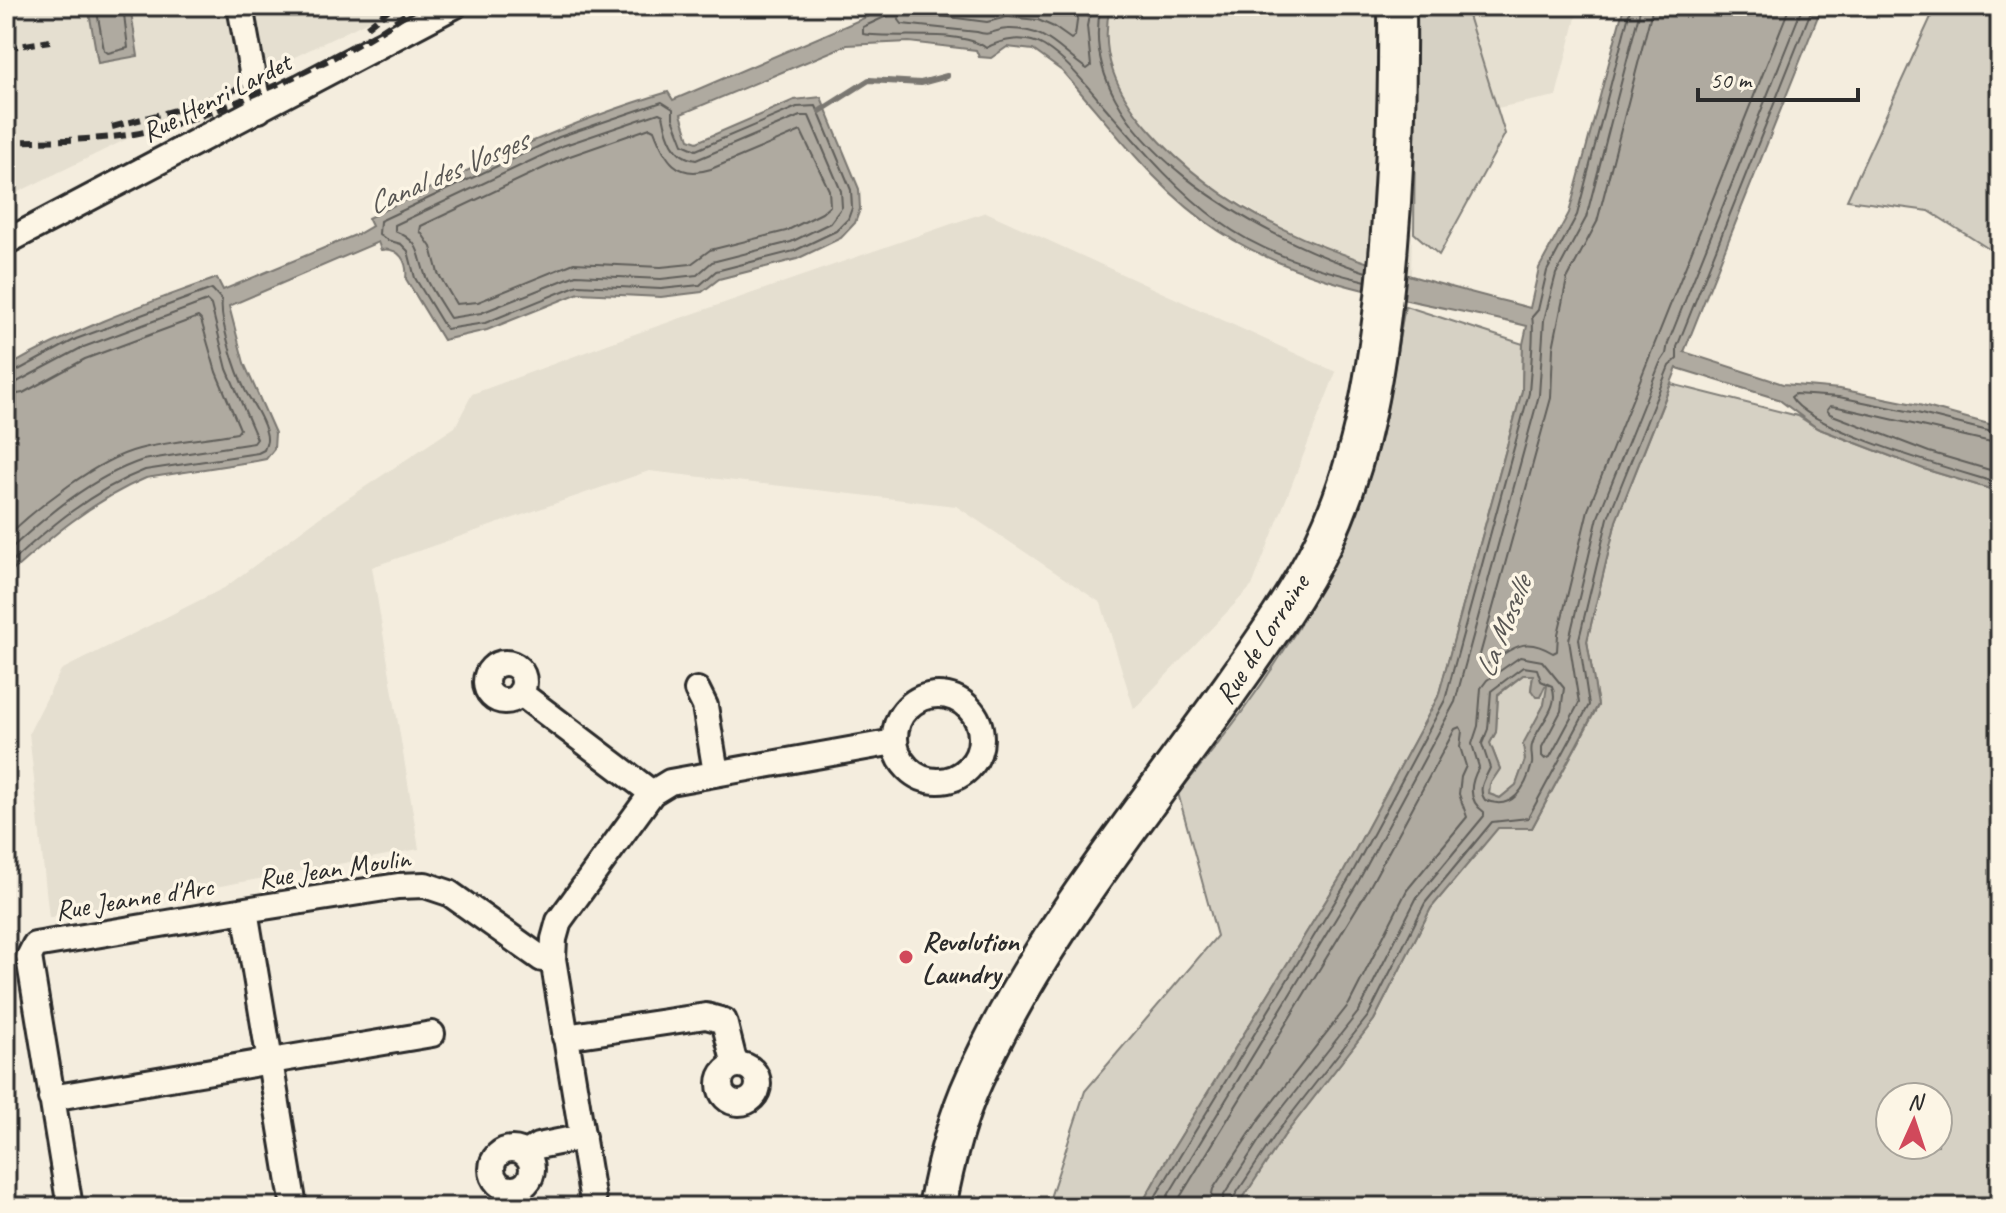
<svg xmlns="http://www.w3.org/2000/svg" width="2006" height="1213" viewBox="0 0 2006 1213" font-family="Caveat,sans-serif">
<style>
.built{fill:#e5dfd0}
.green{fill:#d6d1c4;stroke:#807e78;stroke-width:2;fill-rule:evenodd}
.water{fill:#afaaa0;stroke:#7a7771;stroke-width:2;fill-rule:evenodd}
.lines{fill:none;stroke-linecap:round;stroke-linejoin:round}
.shore{stroke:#605e5a;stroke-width:2}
.stream{stroke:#7a7771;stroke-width:6}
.minor-casing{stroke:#2b2b2b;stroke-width:30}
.secondary-casing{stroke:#2b2b2b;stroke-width:42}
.minor{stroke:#fcf5e5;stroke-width:24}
.secondary{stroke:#fcf5e5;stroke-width:36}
.rail{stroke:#2b2b2b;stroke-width:6;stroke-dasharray:12 6;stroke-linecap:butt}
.poi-dot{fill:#d1495b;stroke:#fcf5e5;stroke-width:3}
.labels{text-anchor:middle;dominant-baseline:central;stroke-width:7;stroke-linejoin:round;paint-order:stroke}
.street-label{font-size:28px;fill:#2b2b2b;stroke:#fcf5e5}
.poi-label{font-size:28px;font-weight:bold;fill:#2b2b2b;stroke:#fcf5e5;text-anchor:start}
.water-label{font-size:30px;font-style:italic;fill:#595754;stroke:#fcf5e5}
</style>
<rect width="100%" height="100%" fill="#f4edde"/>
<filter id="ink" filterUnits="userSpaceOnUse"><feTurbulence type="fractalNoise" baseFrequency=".0125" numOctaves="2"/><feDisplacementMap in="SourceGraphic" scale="16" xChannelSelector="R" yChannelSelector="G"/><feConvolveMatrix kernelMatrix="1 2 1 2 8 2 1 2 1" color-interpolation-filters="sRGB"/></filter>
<g filter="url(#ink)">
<path class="built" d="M6,6H399L6,198Z
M1110,6H1416L1411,278L1352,259L1281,228L1194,175L1167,151L1138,117L1112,76L1106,51L1105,26Z
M1465,6H1579L1556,96L1497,108Z
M986,212L1336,372L1252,586L1134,709L1101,603L956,506L649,471L372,567L419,849L49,918L29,733L61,670L224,588L320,517L455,427L472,394L629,336Z"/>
<path class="green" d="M1416,6H1465L1505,134L1439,255L1414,233Z
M1936,6H2000V256L1929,211L1847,200Z
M1405,306L1523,344L1522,391L1438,697L1343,873L1168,1157L1140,1207H1047L1085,1091L1217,936L1178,793C1253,705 1329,594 1367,484C1387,428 1394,365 1405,306Z
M1671,384L1798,416L1817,428L1924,469L2000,492V1207H1237L1284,1136L1374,1020L1431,908L1498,827L1532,828L1598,706L1587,641L1616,521ZM1890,1097H1938V1145H1890Z
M1523,675H1533L1531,690L1548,686L1544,705L1524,744L1525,760L1516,785L1500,798L1489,794L1490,784L1500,769L1490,743L1496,732L1498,695Z"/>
<path class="water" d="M88,6H130L138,56L98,63Z
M892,6H1110C1099,54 1116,91 1147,127C1247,243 1390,270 1530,308L1539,268L1569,213L1624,6H1822L1684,352L1783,384L1840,389L1919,405L2000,427V492L1924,469L1817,428L1778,399L1677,368L1616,521L1587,641L1598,705L1532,828H1498L1431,908L1374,1020L1284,1136L1237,1207H1140L1168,1157L1343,873L1438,697L1522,391L1523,344L1527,326C1423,300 1311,291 1219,231C1157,191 1110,125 1062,71L1033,50L1007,47L991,58L979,57L976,50L909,42L847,45L681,114L689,139L697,142L794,100L821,97L859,189L860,209L855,223L841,238L797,259L719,279L702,292L661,297L579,293L487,330L443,340L406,279C408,262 400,247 381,250L378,242L229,306L244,363L275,433L274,449L266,459L256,461L146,478C92,501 49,538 6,577V368C73,329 145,304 217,278L223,290L360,233L372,226L368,218C467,170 563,123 668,92L673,100ZM1523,675H1533L1531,690L1536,697H1540L1545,686H1547L1544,705L1523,744L1525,760L1516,785L1500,798L1489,794L1490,784L1500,769L1490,743L1496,732L1498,694Z"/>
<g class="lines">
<path class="shore" d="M96,6L104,50L108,53L128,48L123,6
M892,6L889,15L863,27V34C894,39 962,29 986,48C1003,39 1025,35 1044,46C1068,61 1086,85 1104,106C1140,147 1175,189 1220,222C1262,253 1315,269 1366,281
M902,6L899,20L902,24L977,32C993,37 993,29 1008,29C1048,28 1058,50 1087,69L1091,66L1087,26L1091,6
M914,6L918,13L987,22L1007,17L1038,20L1054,27L1071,39L1075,36L1079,6
M1101,6C1071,138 1264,239 1366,272
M1653,6L1597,222L1567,279L1553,348L1551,398L1478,662L1481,667C1509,655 1518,632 1553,653L1557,651L1558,634L1588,510L1790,6
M662,102L673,109V118L683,144L696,150L797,107L816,106L851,190L852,208L848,219L836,231L794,251L716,271L700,285L661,289L578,285L485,323L446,329L415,278L408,251L401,244L387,240L379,234L380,221L559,137Z
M659,113L663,115C667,136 673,157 696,160L800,116H809L841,191L842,207L830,223L791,242L712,262L697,275L661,279L576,275L481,313L450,318C442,305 432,291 426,277C417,254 422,242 395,231V225L562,146Z
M650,128L654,130C665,159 676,180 711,169L801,131L829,190L830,206L822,213L786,231L710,250L691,264L661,267L574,263L478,302L456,304L438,273L431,247L420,231L421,226L567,157Z
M6,374L13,373L76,339L212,289L222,300C219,321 236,372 246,392C253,404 263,418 266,432C268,439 267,443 264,450L258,453L145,470C91,491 48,528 6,567
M6,384L17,382L81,348L207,301L211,305L227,369L257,439L254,443L143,460C90,478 46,516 6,553
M6,396L23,393L85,359L198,317L201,320L216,372L240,429L237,433C205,439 171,441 139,449C96,460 39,506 6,537
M2000,434L1917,413L1839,397L1795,394L1791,397C1808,430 1959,471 2000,484
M2000,444L1838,407L1830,406L1827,410L1830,414L1929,452L2000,473
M1523,667L1537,669L1541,681L1552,686C1561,708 1537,725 1532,745C1530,751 1533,758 1532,764C1526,788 1512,812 1485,800C1477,789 1485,779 1490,768L1482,744L1488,729L1491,691Z
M1149,1207L1350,877L1445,700L1529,393C1530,377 1535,328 1532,317L1538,310L1547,271L1577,215L1631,6
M1161,1207L1358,882L1455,702L1539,395L1544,320L1556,274L1586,218L1641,6
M1174,1207L1369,888L1455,729L1460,727L1462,731L1460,747L1466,766L1461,777L1459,794L1467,817L1407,890L1349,1004L1260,1118L1213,1189L1209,1207
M1221,1207L1224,1195L1269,1125L1359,1011L1417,897L1484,816V812C1467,800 1470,783 1479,767L1472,744L1478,726L1481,688L1487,680L1520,657L1542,661L1564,688L1561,711L1542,747V756L1545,759L1550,757L1579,703L1569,640L1598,517L1660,363L1666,354L1668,343L1803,6
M1231,1207L1232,1200L1278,1131L1368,1016L1425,903L1492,822L1528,818L1589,705L1579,639L1608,518L1669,366L1677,359V347L1813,6"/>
<path class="stream" d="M820,111L869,80L921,83L947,76"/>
<g class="minor-casing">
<path id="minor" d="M240,6L259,110
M6,242L454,6
M486 682a19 19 0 1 1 38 0a19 19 0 1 1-38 0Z
M697,690L705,706L716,773
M520,693L652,793
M895 738a43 43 0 1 1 86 0a43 43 0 1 1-86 0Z
M245,910L398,886L425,885L449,893L542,959H553
M565,1037L706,1016L724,1021L735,1065
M720 1084a19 19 0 1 1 38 0a19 19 0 1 1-38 0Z
M51,1098L432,1034
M492 1169a20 20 0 1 1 40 0a20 20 0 1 1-40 0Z
M525,1154L538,1146L583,1137
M70,1207L29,957L35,945L245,910L294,1207
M594,1207L553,959L554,939L559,921L652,793L670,782L894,742"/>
</g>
<g class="secondary-casing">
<path id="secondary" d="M937,1207C945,1164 956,1119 974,1080C1036,941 1140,816 1228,692C1262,644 1298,594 1324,541C1363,459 1377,367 1386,278C1395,186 1398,98 1397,6"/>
</g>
<use href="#minor" class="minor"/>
<use href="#secondary" class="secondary"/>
<path class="rail" d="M367,27L393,6
M6,48L50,41
M112,127L183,108L249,85
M6,142C49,140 92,141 134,134C184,125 221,109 267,89C319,66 370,41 416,6"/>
</g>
</g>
<circle class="poi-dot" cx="906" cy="957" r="8"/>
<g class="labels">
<g class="street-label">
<text transform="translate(216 97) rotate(-27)">Rue Henri Lardet</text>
<text transform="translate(1262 639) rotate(-57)">Rue de Lorraine</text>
<text transform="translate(334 868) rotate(-8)">Rue Jean Moulin</text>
<text transform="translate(134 898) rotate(-9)">Rue Jeanne d'Arc</text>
</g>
<g class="poi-label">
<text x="922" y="941">Revolution<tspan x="922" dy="32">Laundry</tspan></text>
</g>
<g class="water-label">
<text transform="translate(447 172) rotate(-23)">Canal des Vosges</text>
<text transform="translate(1503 627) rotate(-68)">La Moselle</text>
</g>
</g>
<rect width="2006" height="1213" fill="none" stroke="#fcf5e5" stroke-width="32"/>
<rect x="16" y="16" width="1974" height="1181" fill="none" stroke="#2b2b2b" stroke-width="3" filter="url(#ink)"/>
<g transform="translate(1914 1121) rotate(3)"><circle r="38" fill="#fcf5e5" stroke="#a8a49b" stroke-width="2"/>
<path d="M0-6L14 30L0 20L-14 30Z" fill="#d1495b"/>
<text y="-12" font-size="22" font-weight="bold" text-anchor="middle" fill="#2b2b2b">N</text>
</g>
<path d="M1698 88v12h160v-12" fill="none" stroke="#2b2b2b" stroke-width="4"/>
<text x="1710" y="88" font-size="24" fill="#2b2b2b" stroke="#fcf5e5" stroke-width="6" paint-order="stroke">50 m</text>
</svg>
